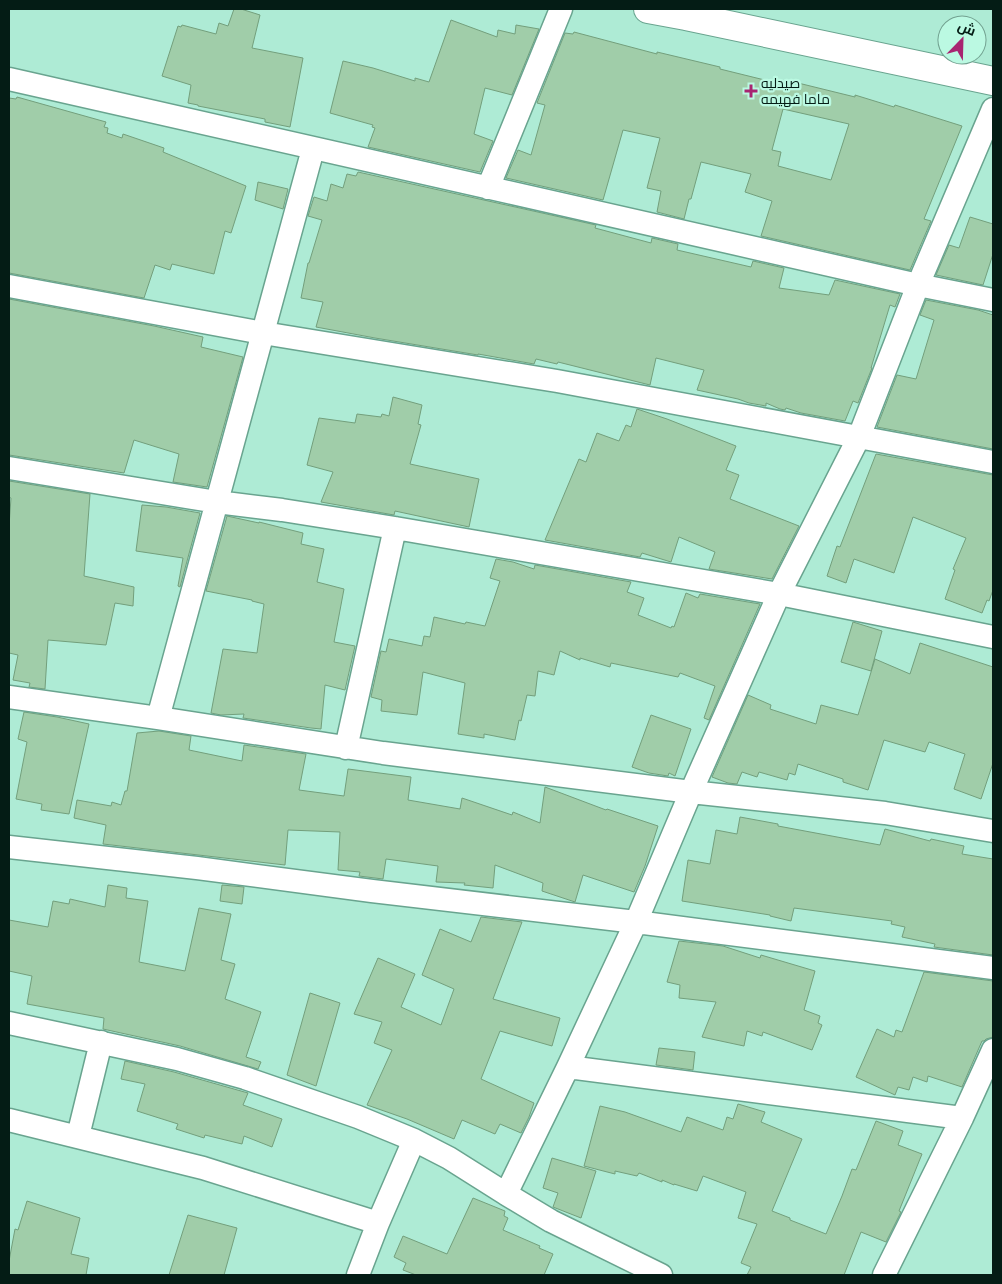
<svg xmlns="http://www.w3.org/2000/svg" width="1002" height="1284" viewBox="0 0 1002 1284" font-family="Merriweather,Cairo,serif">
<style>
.building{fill:#a0cda9;stroke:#739f7c;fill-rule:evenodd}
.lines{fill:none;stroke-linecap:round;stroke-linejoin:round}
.street-casing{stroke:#69a48f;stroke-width:25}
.secondary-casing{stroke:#69a48f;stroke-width:30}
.street{stroke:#fff;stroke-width:22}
.secondary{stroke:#fff;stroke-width:28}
.poi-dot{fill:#a82571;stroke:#bbf9e2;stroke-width:2}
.labels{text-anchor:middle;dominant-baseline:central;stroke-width:4.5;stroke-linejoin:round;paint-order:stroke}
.poi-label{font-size:14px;fill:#041c15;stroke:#bbf9e2;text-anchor:start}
</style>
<rect width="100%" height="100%" fill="#aeebd5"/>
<path class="building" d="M234,9H241L260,15L252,48L303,58L290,127L265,122V119L198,106V105L188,103L191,85L162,76L178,26L181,27L182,25L216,34L219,23L228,26Z
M451,20L497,37L498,30L515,34L516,25L539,29L512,95L485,88L474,134L493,141L480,172L368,147L375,128L372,127L373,125L330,113L343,61L373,68L415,81V78L429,82Z
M574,32L657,54V52L720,67V69L793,87L794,82L855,97V95L894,107L895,105L962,126L924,219L931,221L910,270L761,236L772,201L745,192L751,174L701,162L691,199H689L684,219L657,212L661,191L647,188L660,138L623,130L603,200L506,178L518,150L531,155L545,105L537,103L565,33L573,34ZM783,109L849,124L831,180L778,166L781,152L772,150Z
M17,97L106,122L104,127L108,128L107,133L122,138L123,134L164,148L163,152L246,186L231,233L225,231L214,274L172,264L170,270L155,265L144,298L9,273V98L16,99Z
M358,172L596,225L595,228L651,243L652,238L678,244L677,250L751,267L753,261L784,268L779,288L829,295L835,280L900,294L895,307L890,305L871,368H872L858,403L853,401L845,421L801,413L786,408L785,410L780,409L766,403V406L749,403L738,399L697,390L704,370L656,358L650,385L558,362L557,364L536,359L534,364L478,354V355L375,338L316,327L323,302L301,298L308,263H309L322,220L308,216L314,197L327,201L331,184L343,188L347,174L356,176Z
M258,182L288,189L283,209L255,200Z
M970,217L993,224V254L983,285L936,275L949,245L959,248Z
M9,299L154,326L203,337L201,347L243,357L207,487L173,482L179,454L134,440L124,473L9,455Z
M926,300L978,310L993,315V449L877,427L897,375L916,379L934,320L920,315Z
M393,397L422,405L418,424L421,425L410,464L479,479L469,527L395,511L394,515L321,502L333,472L307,465L319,418L355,423L357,414L381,417L382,414L389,416Z
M637,409L667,419L736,446L726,470L739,475L730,499L799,526L772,579L709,569L715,552L679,537L671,562L642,553L640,557L545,540L579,459L586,462L597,433L619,441L626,425L631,427Z
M876,454L993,475V590L989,601L987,600L982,613L945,599L955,570L953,569L966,538L913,517L894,573L854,559L846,583L827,576L837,546L840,547Z
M9,481L90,494L84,576L134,587L133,606L115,603L106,645L48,640L45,689L29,687L30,683L13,680L18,655L9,653V526L11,498L9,497Z
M142,505L166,507L200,513L180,587L178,586L183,558L136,551Z
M227,516L259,523V522L303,533L301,544L324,549L317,582L344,589L334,642L355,646L345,690L325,685L321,729L311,728L243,718L244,714L221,715L211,713L223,649L257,653L264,604L252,601V600L206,591Z
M496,559L513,562L534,569L535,565L631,582L627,592L644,598L638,615L671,628L672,626L674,627L686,593L698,598L700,594L760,604L709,720L704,718L715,686L680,673L678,677L611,663L610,667L580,658V660L560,651L554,675L538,671L535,696L527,695L521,721L519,720L515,740L484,734V738L458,734L465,683L423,672L417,715L381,711L382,700L371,697L381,651L386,652L389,639L422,646L424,636L430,637L434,617L465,624L466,622L485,626L500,581L490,578Z
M853,622L882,631L871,671L841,662Z
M920,643L993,667V763L981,799L954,789L965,754L929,742L925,752L884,740L868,790L843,782V779L798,764L795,775L789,773L787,780L759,772L757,777L742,772L737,784L728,783L712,777L748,695L771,705L770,709L816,724L821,705L858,715L875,659L910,674Z
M24,712L57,717L89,724L69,814L41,810L42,804L16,799L27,742L18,739Z
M651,715L691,729L675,776L669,773L668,776L649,773L632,767Z
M159,731L191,736L189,750L242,761L244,745L306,754L299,790L344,796L348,769L411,777L408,800L460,809L462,798L512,815L513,812L540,823L545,787L606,810L607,809L658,826L645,866L634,892L583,875L575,902L542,891L543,883L495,865L493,888L464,885L465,883L436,882L438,866L386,859L383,879L359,876L360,872L338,870L340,832L288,830L285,865L103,844L106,825L74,818L77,800L111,806L112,802L121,805L125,791H127L137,733Z
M740,817L778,824V826L880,845L885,829L930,841L931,839L964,846L962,854L993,859V955L934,947L935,944L902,937L905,927L891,924L892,921L794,908L791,921L770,916V915L682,901L688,860L710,864L716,830L737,834Z
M108,885L127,888L126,898L148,901L139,962L185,971L199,908L231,914L221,960L235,964L225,999L261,1012L246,1057L261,1062L258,1069L180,1046L103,1029L104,1018L27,1004L32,976L9,971V920L48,927L53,901L69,904L70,899L105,907Z
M222,885L244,887L242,904L220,901Z
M481,917L522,922L493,999L560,1018L552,1046L500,1031L481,1079L534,1103L529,1117L521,1133L500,1124L495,1134L462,1120L454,1139L407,1119L367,1105L392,1050L374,1043L382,1022L354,1014L378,958L415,974L401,1007L441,1025L454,989L422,975L440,929L471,942Z
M679,941L723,946L760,958L761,955L815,971L804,1010L820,1016L818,1023L822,1025L812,1050L763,1032L762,1036L747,1031L744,1046L702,1037L716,1002L679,998L680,985L667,982Z
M924,972L993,981V1037L986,1039L984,1041H982L962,1087L928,1076L927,1082L913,1077L909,1090L898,1087L895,1095L856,1077L877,1029L894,1037L896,1030L902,1032Z
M310,993L340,1003L316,1086L287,1075Z
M659,1048L695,1052L693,1070L656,1065Z
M125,1061L174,1072L248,1093L243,1105L282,1119L272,1147L244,1136L242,1144L205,1135L204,1138L176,1129L178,1124L137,1111L145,1084L121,1079Z
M738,1104L765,1112L761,1122L802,1139L772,1211L790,1218V1220L826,1234L842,1196L852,1169L856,1170L876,1121L903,1131L898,1145L922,1154L899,1211L901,1212L886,1242L861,1232L844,1275H747L751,1267L741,1263L757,1224L738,1218L746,1192L703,1176L697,1191L674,1184V1185L662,1180V1182L639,1173L637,1176L615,1171V1174L584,1166L600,1106L625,1112L681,1132L687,1117L723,1130L727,1117L733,1119Z
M552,1158L596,1171L581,1218L553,1207L558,1193L543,1188Z
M473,1198L505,1211L504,1216L508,1218L503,1230L540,1246L539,1248L553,1254L544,1275H416L403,1270L406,1263L394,1257L403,1236L447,1254Z
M27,1201L80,1218L71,1254L89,1258L86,1275H9V1261L15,1229L18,1230Z
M188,1215L237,1228L224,1275H169Z"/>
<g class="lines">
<g class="street-casing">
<path id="street" d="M9,79L918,285L993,300
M488,188L561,9
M9,286L263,333L557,381L993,462
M9,468L217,502L282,510L395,528L779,594L993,637
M9,697L158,718L383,753L691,792L885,813L993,831
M158,718L313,149
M346,748L395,528
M9,847L197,868L372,891L636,922L993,968
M9,1023L177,1059L245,1078L358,1117L414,1140L449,1158L506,1194L551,1221L661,1275
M568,1067L962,1118
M9,1120L203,1168L378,1223
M78,1136L101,1042
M506,1194L568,1067L636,922L691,792L779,594L859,437L918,285L993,109
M358,1275L378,1223L414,1140
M884,1275L962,1118L993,1050"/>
</g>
<g class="secondary-casing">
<path id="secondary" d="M648,9L686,16L993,81"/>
</g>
<use href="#street" class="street"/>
<use href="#secondary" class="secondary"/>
</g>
<path class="poi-dot" d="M748.5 83.5h5v5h5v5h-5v5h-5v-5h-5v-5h5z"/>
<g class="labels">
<g class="poi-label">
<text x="761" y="83">صيدليه<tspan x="761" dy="16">ماما فهيمه</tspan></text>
</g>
</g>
<rect width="1002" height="1284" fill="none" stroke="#041c15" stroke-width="20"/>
<g transform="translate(962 40) rotate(23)"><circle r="24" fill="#bbf9e2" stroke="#72a190"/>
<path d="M0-4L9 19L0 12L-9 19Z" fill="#a82571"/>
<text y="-8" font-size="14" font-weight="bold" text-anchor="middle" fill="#041c15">ش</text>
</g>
</svg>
